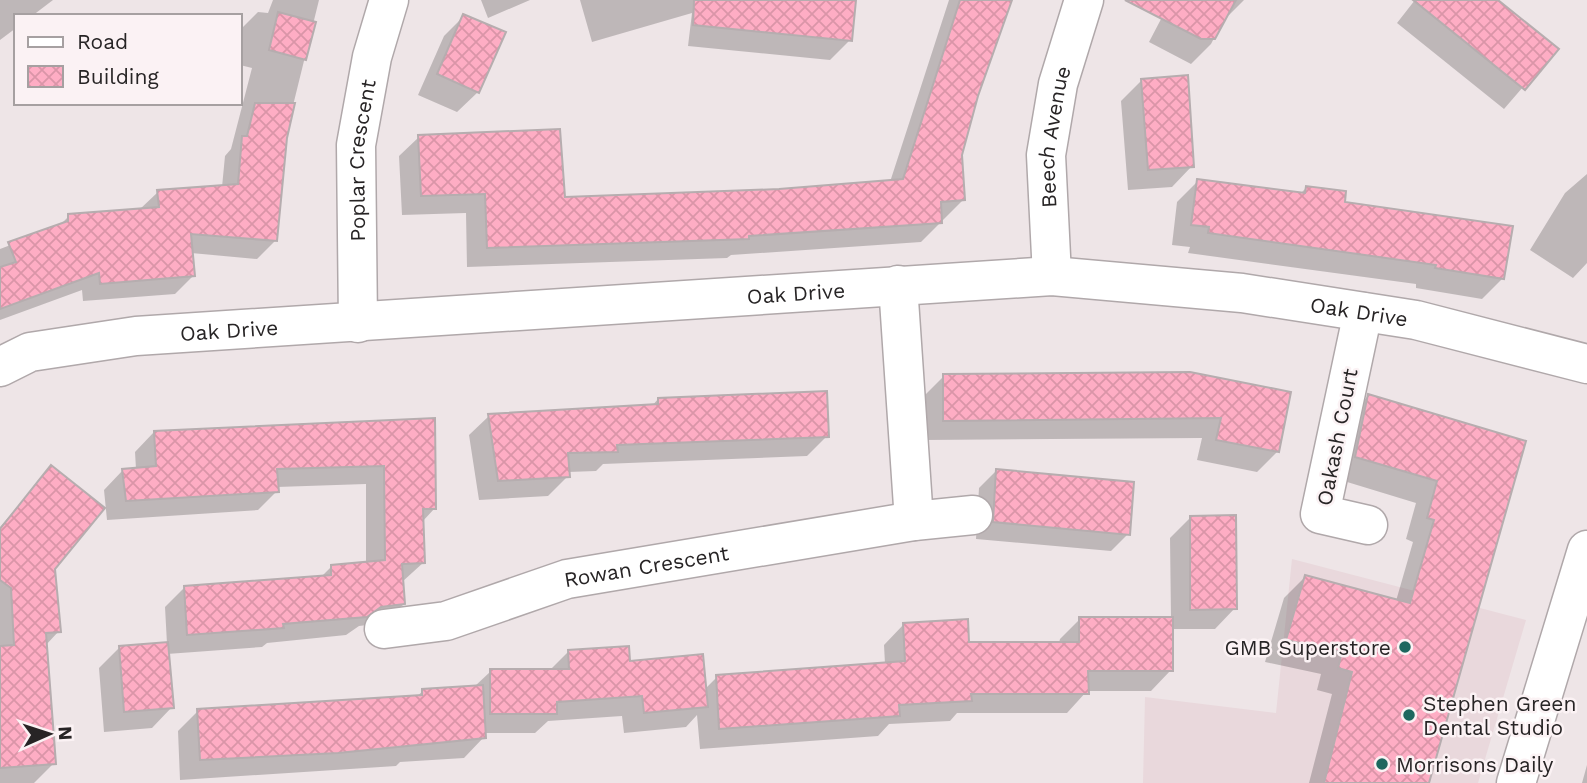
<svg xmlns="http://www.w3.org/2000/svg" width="1587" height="783" viewBox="0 0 1587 783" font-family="'Work Sans',sans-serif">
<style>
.built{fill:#e9d8dc}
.shadow{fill:#0003}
.building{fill:url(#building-cross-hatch);stroke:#b6adaf;stroke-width:2}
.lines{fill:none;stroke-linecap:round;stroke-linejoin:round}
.minor-casing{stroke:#b0a8aa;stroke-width:41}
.minor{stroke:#fff;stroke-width:38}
.poi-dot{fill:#1e675f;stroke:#fbf2f4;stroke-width:2.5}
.labels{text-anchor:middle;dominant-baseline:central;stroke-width:5;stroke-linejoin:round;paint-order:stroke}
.street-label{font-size:21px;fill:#272425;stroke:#fbf2f4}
.poi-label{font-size:21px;fill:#272425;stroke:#fbf2f4;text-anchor:start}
</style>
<defs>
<pattern id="building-cross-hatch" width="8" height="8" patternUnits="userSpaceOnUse" patternTransform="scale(1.75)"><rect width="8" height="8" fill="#feadc4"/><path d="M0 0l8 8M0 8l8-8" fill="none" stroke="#da95a8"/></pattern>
</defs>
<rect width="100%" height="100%" fill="#eee5e7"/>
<path class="built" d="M1292,559L1526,620L1478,783H1143L1145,697L1276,713Z"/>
<path class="shadow" d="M0,0H53L32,16H16V28L0,40Z
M273,0H319L285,138L276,240L257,259L191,253L193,276L175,294L83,301L82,290L0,320V249L58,227L69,216L139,210L158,192L222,187L225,156L231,149L252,68L240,65V30L258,12L268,13Z
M481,0H530L488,18Z
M580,0H854L850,40L830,60L688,46L692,13L592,42Z
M949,0H1007L960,155L963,200L921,242L731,255L727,258L467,267L466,213L402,215L399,156L419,137L563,199L779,191L890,182Z
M1171,0H1244L1229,15L1227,13L1211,44L1191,64L1149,42Z
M1415,0H1495L1556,49L1504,109L1397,23Z
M464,16L478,92L457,112L418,95L444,36Z
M1142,80L1192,166L1172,187L1128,190L1121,101Z
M1587,174V263L1573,278L1530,250L1565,193Z
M1198,181L1300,194L1307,187L1502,279L1482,299L1416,288V284L1188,253L1190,247L1172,245L1177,202Z
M1189,374L1278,451L1257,472L1197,460L1202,438L924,440L923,397L944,376Z
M1368,396L1523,442L1428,783H1309L1332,694L1317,690L1321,674L1265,662L1284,598L1306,576L1396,601L1413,542L1406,539L1416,503L1334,478L1347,418Z
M658,399L827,436L807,456L603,464L596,471L568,472V476L548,496L479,500L469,435L489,416L652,406Z
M433,420L435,508L422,522L424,562L402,582L404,604L384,623L359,626L346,635L267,643L262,647L167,654L172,707L152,728L104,732L99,668L119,648L167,644L165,607L184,588L320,578L331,567L366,563V484L277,487V491L258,510L107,520L104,490L123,470L136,469L135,452L154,432Z
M51,467L54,569L59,631L45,646L54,763L34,783H0V527Z
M997,470L1128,534L1111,551L976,539L979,488Z
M1191,517L1235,608L1215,629H1171V670L1151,691H1087L1067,713H957L950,721L889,724L878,736L700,749L697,715L686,727L624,733L622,716L548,721L535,733H484V737L464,758L400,762L396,766L180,780L178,731L198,711L416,697L423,691L474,687L491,671H549L569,651L628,663L705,689L717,677L885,664L884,645L904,624L967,643H1059L1060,639L1080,619H1171L1170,538Z
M1587,765V783H1582Z"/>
<path class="building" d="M694,0H856L852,41L693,25Z
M960,0H1012L978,96L962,155L965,200L941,202L942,223L749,236V239L487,248L485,194L421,196L418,135L560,129L565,197L779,189L903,179Z
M1125,0H1236L1215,39H1201Z
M1413,0H1498L1559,49L1525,90Z
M278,12L316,22L306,60L269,50Z
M463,14L506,32L479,93L437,74Z
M1188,75L1194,167L1148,170L1141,79Z
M255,103H295L287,138L277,241L191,234L195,276L100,284L99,273L0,309V267L16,262L8,242L68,221V214L159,207L157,190L238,184L242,136H247Z
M1197,179L1305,193L1306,186L1346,191L1345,202L1513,226L1504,279L1435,268L1436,265L1208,233L1209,227L1191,225Z
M1190,372L1291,392L1279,452L1216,440L1221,418L943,421V374Z
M827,391L829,437L617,445L618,452L568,453L570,477L498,481L488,414L658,404V398Z
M1368,394L1526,441L1429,783H1324L1352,672L1338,668L1342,652L1286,640L1305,575L1410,603L1434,520L1427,518L1437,481L1355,457Z
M435,418L436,509H423L425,563L402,564L405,604L381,607L367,617L283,624L284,628L187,635L184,586L331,575V565L385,560L384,466L277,469L279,492L126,501L122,469L156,466L154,431Z
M51,465L105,508L55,569L61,632L46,633L56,764L0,768V646L14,645L11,588L0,580V529Z
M996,469L1134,482L1130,535L993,522Z
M1236,515L1237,609L1190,610V516Z
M1079,617H1173V671H1088L1089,694H971L972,701L899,705L900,716L719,729L716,675L905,661L903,623L968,619L969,642H1079Z
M168,642L174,708L124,712L119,646Z
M629,646L630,661L703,654L708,707L644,713L642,696L557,702V714H490V669H569L568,650Z
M483,685L486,738L338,753L200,760L197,709L422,695V689Z"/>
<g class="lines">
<g class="minor-casing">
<g id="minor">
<path id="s1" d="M1052,276L1046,155L1058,84L1084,0"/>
<path d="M898,285L914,521"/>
<path d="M1363,312L1320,514L1368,525"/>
<path id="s2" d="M358,323L356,145L372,57L389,0"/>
<path id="s3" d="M0,367L30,352L136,336L1052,276L1242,293L1416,320L1587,364"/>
<path id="s4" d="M384,629L446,621L567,579L914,521L973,515"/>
<path d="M1516,783L1587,550"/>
</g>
</g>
<use href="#minor" class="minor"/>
</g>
<g class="poi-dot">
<circle cx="1405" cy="647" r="7"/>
<circle cx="1409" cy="715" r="7"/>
<circle cx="1382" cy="764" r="7"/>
</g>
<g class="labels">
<g class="street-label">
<text stroke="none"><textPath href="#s1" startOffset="140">Beech Avenue</textPath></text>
<text stroke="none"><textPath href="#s2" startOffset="163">Poplar Crescent</textPath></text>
<text stroke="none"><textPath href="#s3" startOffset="802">Oak Drive</textPath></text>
<text stroke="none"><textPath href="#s3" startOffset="1368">Oak Drive</textPath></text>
<text stroke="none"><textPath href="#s3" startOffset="234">Oak Drive</textPath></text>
<text transform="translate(1337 437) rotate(-79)">Oakash Court</text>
<text stroke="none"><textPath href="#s4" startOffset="271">Rowan Crescent</textPath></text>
</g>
<g class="poi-label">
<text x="1391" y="647" text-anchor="end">GMB Superstore</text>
<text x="1423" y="703">Stephen Green<tspan x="1423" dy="24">Dental Studio</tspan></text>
<text x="1396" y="764">Morrisons Daily</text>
</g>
</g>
<rect x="14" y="14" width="228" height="91" fill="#fbf2f4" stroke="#a6a0a1" stroke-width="2"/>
<rect x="28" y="37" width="35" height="10" fill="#ffffff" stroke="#a6a0a1" stroke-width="2"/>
<text x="77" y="49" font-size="21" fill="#272425">Road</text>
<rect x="28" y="66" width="35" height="21" fill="url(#building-cross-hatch)" stroke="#a6a0a1" stroke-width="2"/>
<text x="77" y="84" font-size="21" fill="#272425">Building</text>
<g transform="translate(49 734) rotate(87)" stroke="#fbf2f4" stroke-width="5" paint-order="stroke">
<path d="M0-5L12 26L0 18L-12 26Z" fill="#272425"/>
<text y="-10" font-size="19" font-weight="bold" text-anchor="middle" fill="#272425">N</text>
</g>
</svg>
